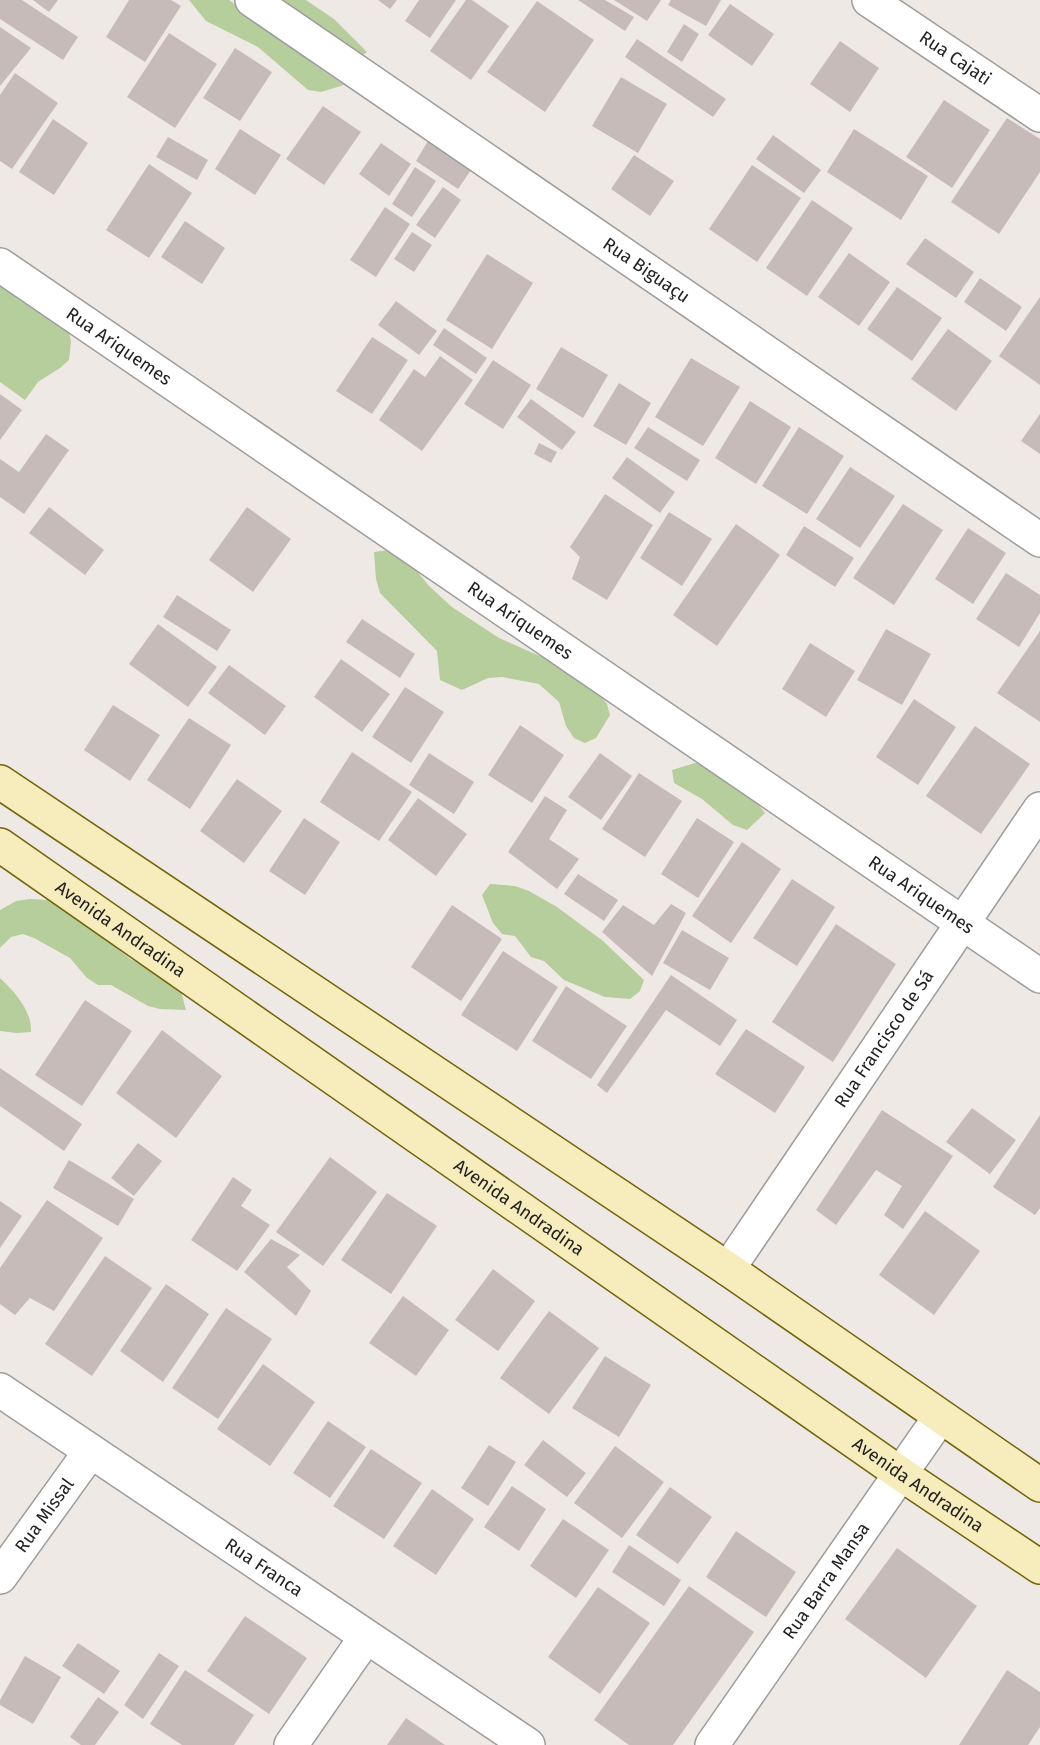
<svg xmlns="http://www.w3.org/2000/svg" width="1040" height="1745" viewBox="0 0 1040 1745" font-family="'Fira Sans',sans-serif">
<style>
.forest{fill:#b6cd9c}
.building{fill:#c7bbb9}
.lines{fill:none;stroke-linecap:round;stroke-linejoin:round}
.minor-casing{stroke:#9c9c9c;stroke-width:36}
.secondary-casing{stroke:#726409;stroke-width:36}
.minor{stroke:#fff;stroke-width:33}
.secondary{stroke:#f7ecbb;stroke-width:33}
.labels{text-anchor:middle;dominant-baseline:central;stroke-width:5;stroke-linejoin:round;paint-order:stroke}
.street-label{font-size:18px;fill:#1f1f1f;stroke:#fff}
</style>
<rect width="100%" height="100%" fill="#efe9e5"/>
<path class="forest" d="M189,0H229L305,56C316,68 331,75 344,85L321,92L308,90L258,47L206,21Z
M268,0H306L334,19L367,52L352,63Z
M0,278L68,328L71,341L69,360L60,368L38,382L25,400L0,382Z
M389,550L412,565L429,586L452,607L499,638L542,657L599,693L607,704L610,715L596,738L585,743L574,738L566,726L559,702L539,684L502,677L488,678L462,690L440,680L437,651L380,593L376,579L374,552Z
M695,763C700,764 705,763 710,765C730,776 752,795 765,813L747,830L733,825L702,799L674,783L672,770Z
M490,884L515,886L529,891L557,907L603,941L644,980L640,991L630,999L605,997L564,980L544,961L531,957L515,936L502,934L493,923L482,895Z
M30,899L49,900L63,904L130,959L179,984L186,1010L160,1009L148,1006L111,985H98L87,978L70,958L34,938L23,934L11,937L0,948V910L16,901Z
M0,978C15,992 32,1011 31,1032L17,1033L0,1031Z"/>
<path class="building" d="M0,0H22L78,37L63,60L0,19Z
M33,0H58L49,12Z
M129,0H171L181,6L145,62L106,37Z
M378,0H397L390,9Z
M419,0H456L430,38L405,21Z
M466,0H472L509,26L471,80L430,51Z
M578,0H605L634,17L625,31Z
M614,0H661L647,21Z
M671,0H721L706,26L668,5Z
M537,1L594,40L545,112L487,72Z
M730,4L774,34L752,66L708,35Z
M684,24L699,34L682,62L667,52Z
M0,27L31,48L0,86Z
M169,33L217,64L175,128L127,97Z
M637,39L726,99L713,117L625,57Z
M840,41L879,68L850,112L810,84Z
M235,48L272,72L240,121L203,98Z
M15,73L58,103L12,169L0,161V95Z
M621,77L667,104L638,153L592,126Z
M944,100L990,130L952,188L906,157Z
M323,106L361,132L324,185L286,159Z
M1007,118L1040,139V172L999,234L951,202Z
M53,119L88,143L54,195L19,172Z
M240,129L281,155L255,195L215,169Z
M854,129L928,176L901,220L827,172Z
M773,135L821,170L804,193L756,159Z
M168,137L208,160L197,180L156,157Z
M428,141L471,170L458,189L416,161Z
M381,143L411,164L389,196L359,174Z
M634,155L674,181L650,216L611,189Z
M149,164L192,193L149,258L106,230Z
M752,165L801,198L757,262L709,229Z
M415,167L436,181L412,217L392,204Z
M443,187L461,200L435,238L416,225Z
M812,200L853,228L807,296L766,268Z
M385,207L410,224L376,277L350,260Z
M185,221L225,248L202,284L161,257Z
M412,232L432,245L414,272L394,259Z
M925,238L974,272L956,298L906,264Z
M849,253L890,282L859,326L818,297Z
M487,254L533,283L492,349L446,320Z
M980,278L1022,307L1006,331L964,302Z
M897,287L942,318L912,361L867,329Z
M1040,297V385L999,356Z
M396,301L437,331L419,355L378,325Z
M444,328L487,358L476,374L433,345Z
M948,329L992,361L956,411L911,379Z
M372,337L408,360L372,414L336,391Z
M561,347L608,375L583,418L536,389Z
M440,356L473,380L422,451L379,420L414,369L425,377Z
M691,358L740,387L703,446L655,417Z
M493,360L531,385L503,429L464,404Z
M619,383L651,403L626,445L593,426Z
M0,394L22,410L0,440Z
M531,399L576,432L562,450L517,417Z
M750,401L791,427L756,484L715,458Z
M1040,414V454L1021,441Z
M648,427L700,460L687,481L634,448Z
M799,427L844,456L807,514L762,486Z
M46,434L69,450L24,514L0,497V459L19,472Z
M539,443L557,452L551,463L534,454Z
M627,457L675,492L660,513L612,478Z
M850,467L895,496L860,548L816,519Z
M605,494L653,525L607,600L572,579L580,557L570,547Z
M903,504L943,530L894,605L853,578Z
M49,507L104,550L85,575L29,533Z
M247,507L291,539L253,592L209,560Z
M669,512L712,539L682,586L640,558Z
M736,524L780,555L717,646L673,615Z
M804,526L854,558L835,587L786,555Z
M968,528L1006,553L973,604L935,579Z
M1006,573L1040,595V613L1019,647L976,619Z
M177,595L231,630L217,651L163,617Z
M362,619L415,654L400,678L346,642Z
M158,624L217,667L188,707L129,664Z
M886,629L931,654L902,705L857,680Z
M1040,631V722L997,693Z
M810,643L855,671L826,717L782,689Z
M341,659L390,694L362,732L314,697Z
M229,665L286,706L265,735L208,693Z
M405,687L444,712L411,763L372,737Z
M914,699L956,727L918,785L876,757Z
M113,705L160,735L130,781L84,750Z
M189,718L231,745L190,809L147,780Z
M520,725L564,755L532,803L488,775Z
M975,726L1030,764L981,834L926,796Z
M352,752L412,792L379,841L320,802Z
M429,753L474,782L454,814L409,785Z
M600,753L632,776L601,820L568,797Z
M639,773L682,801L645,857L602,829Z
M237,779L282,811L244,863L200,831Z
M545,796L567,810L549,839L579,859L557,889L508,852Z
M418,798L467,834L436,876L388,840Z
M304,818L340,842L305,895L269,871Z
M697,818L734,842L698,898L661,874Z
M742,842L781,869L731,943L692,916Z
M578,874L618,900L604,921L564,894Z
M792,879L835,907L797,966L753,938Z
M671,904L686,913L652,976L602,932L623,905L654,925Z
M452,905L502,939L461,1001L411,967Z
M836,924L896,964L833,1062L772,1022Z
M682,930L729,958L710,990L663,963Z
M503,951L558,987L517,1051L461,1015Z
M671,975L737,1020L720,1046L666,1010L607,1093L597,1085Z
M566,986L627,1026L591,1079L532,1041Z
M85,1000L132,1031L82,1106L35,1075Z
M746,1029L805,1067L775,1113L715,1074Z
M162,1030L222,1076L176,1138L116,1093Z
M0,1068L82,1124L64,1151L0,1106Z
M972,1108L1016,1140L990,1174L946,1142Z
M882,1110L953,1156L903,1229L884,1215L902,1186L876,1170L836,1225L816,1210Z
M1040,1115V1208L1035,1215L993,1187Z
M138,1143L162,1161L134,1196L111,1178Z
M330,1157L377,1192L323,1266L276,1232Z
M69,1160L134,1199L118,1226L53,1188Z
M233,1177L252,1190L241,1206L270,1225L237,1271L191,1240Z
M387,1193L437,1226L391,1294L341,1260Z
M47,1200L103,1238L54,1311L30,1298L15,1315L0,1304V1268Z
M0,1201L22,1216L0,1248Z
M925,1211L980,1251L934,1315L879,1275Z
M271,1239L300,1255L287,1267L311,1291L296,1316L244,1272Z
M105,1256L152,1288L92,1376L45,1344Z
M493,1269L535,1301L498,1351L455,1320Z
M166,1284L209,1314L163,1382L120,1351Z
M403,1296L449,1330L416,1376L369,1343Z
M226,1308L272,1339L218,1419L172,1388Z
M549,1311L599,1348L549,1414L500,1378Z
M605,1356L651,1385L619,1437L572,1408Z
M263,1364L315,1402L270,1466L217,1429Z
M328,1421L366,1447L330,1498L293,1473Z
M543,1440L586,1473L567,1497L524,1465Z
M489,1445L516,1462L488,1506L461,1488Z
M615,1446L664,1482L622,1538L574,1503Z
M371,1449L422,1483L384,1539L333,1506Z
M512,1486L546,1509L519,1551L484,1527Z
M670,1487L712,1517L678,1564L636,1535Z
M432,1489L474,1519L436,1575L393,1546Z
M563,1519L609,1550L576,1598L530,1566Z
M736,1531L796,1572L766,1617L706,1577Z
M629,1545L681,1580L664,1606L612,1572Z
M897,1548L977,1606L926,1678L845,1619Z
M689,1586L754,1632L673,1745H629L594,1720Z
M598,1587L650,1623L600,1694L548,1657Z
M245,1616L307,1658L269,1714L207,1671Z
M78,1643L120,1671L104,1694L62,1666Z
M159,1653L179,1666L143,1719L124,1705Z
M25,1656L61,1677L33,1724L0,1705V1700Z
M185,1670L254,1715L234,1745H182L150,1724Z
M1007,1670L1040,1692V1727L1028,1745H959Z
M98,1697L119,1712L95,1745H81L70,1737Z
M406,1718L445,1745H387Z"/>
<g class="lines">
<g class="minor-casing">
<g id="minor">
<path id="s1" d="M252,0L1040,540"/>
<path id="s2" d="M869,0L1040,115"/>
<path id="s3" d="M0,265L1040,976"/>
<path id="s4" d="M728,1269L1040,809"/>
<path id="s5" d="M0,1390L528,1745"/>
<path id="s6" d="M0,1577L90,1452"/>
<path d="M291,1745L366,1637"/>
<path id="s7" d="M712,1745L940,1417"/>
</g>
</g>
<g class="secondary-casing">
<g id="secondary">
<path d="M0,782L728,1269L1040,1485"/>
<path id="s8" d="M0,845L901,1474L1040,1567"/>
</g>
</g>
<use href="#minor" class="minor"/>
<use href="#secondary" class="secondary"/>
</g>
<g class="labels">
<g class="street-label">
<text stroke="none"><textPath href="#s2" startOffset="104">Rua Cajati</textPath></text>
<text stroke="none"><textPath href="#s1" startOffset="478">Rua Biguaçu</textPath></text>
<text stroke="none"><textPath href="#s3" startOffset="144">Rua Ariquemes</textPath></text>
<text stroke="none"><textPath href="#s3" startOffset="630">Rua Ariquemes</textPath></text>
<text stroke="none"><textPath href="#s3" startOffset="1116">Rua Ariquemes</textPath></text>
<text stroke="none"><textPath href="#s8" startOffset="147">Avenida Andradina</textPath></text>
<text stroke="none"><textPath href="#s4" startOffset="278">Rua Francisco de Sá</textPath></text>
<text stroke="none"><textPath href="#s8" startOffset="633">Avenida Andradina</textPath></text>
<text stroke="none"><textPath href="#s8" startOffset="1119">Avenida Andradina</textPath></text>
<text stroke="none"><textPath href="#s6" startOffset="76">Rua Missal</textPath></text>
<text stroke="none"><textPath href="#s5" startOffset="318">Rua Franca</textPath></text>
<text stroke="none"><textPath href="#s7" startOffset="200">Rua Barra Mansa</textPath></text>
</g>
</g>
</svg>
